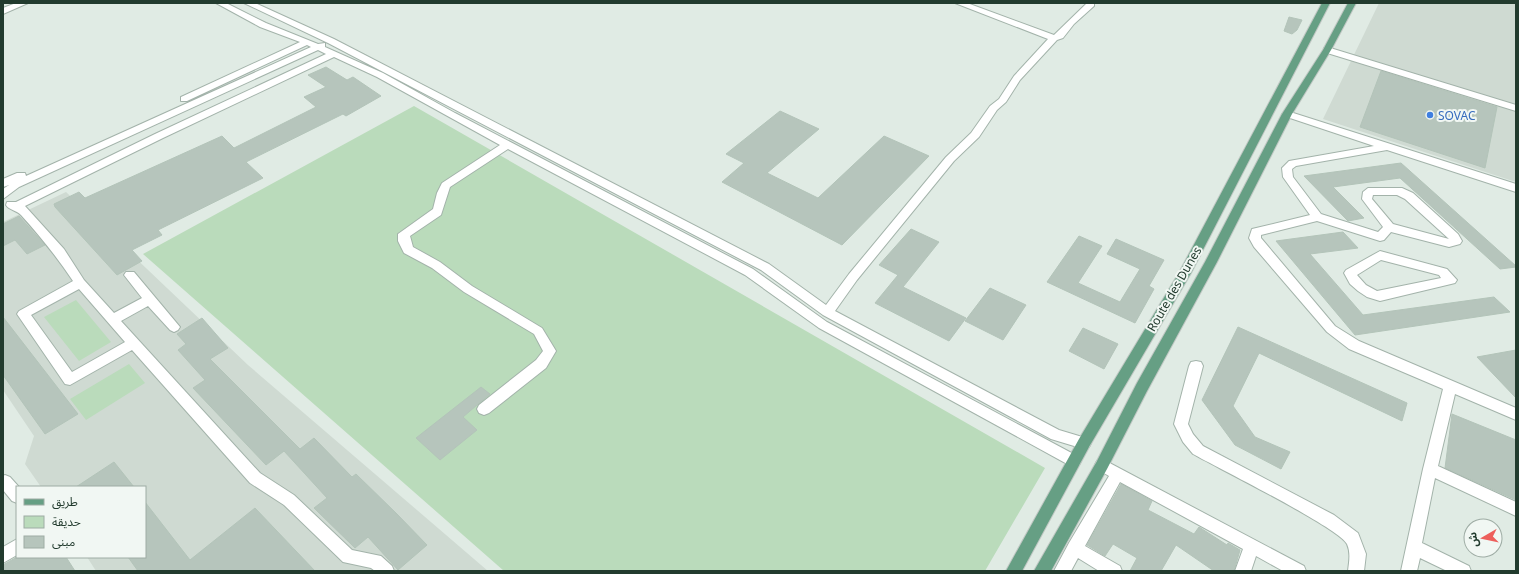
<svg xmlns="http://www.w3.org/2000/svg" width="1519" height="574" viewBox="0 0 1519 574" font-family="'Noto Sans','Noto Sans Arabic',sans-serif">
<style>
.built{fill:#cfdad2}
.green{fill:#badbbb}
.building{fill:#b6c5bc;stroke:#b3c4b9}
.lines{fill:none;stroke-linecap:round;stroke-linejoin:round}
.minor-casing{stroke:#a3b3aa;stroke-width:2}
.major-casing{stroke:#c1c8c4;stroke-width:2}
.minor{fill:#fff;fill-rule:evenodd}
.major{fill:#669f84;fill-rule:evenodd}
.shop-dot{fill:#3f7fe0;stroke:#f1f7f3;stroke-width:1.5}
.labels{text-anchor:middle;dominant-baseline:central;stroke-width:4;stroke-linejoin:round;paint-order:stroke}
.shop-label{font-size:12px;fill:#366cbe;stroke:#f1f7f3;text-anchor:start}
.street-label{font-size:12px;fill:#223b2e;stroke:#f1f7f3}
</style>
<rect width="100%" height="100%" fill="#e0ebe4"/>
<path class="built" d="M1379,3H1516V182L1323,119Z
M66,192L248,365L488,571H96L87,557H145V487H41L25,464L34,436L3,390V222Z"/>
<path class="green" d="M414,106L1045,468L985,571H504L143,254Z
M76,300L111,342L79,361L44,317Z
M129,364L145,383L86,420L70,399Z"/>
<path class="building" d="M1289,17L1302,20L1297,30L1292,34L1284,31Z
M326,67L347,80L353,77L381,96L346,116L343,114L246,162L263,178L158,230L162,235L132,250L142,261L117,275L55,207L54,204L79,192L85,198L222,136L234,148L316,107L304,97L326,87L308,75Z
M1381,71L1497,107L1485,168L1360,127Z
M780,111L819,129L767,173L818,198L884,136L929,156L842,245L722,182L744,163L726,154Z
M1401,163L1516,266V267L1500,269L1400,178L1333,187L1364,218L1348,221L1304,176Z
M19,216L45,245L27,254L15,240L3,246V224Z
M911,229L939,242L903,287L966,318L949,341L875,303L898,275L879,265Z
M1343,232L1358,248L1310,254L1363,315L1494,297L1510,312L1355,335L1276,241Z
M1079,236L1102,246L1078,283L1120,302L1140,269L1107,254L1116,239L1164,260L1149,286L1154,289L1135,323L1047,282Z
M990,288L1026,305L1003,340L965,321Z
M3,317L78,414L45,434L3,375Z
M202,318L228,348L210,359L300,449L314,438L352,477L356,474L396,513L427,545L398,570L368,537L355,548L314,508L327,498L284,451L266,465L193,388L205,380L178,350L186,344L177,334Z
M1238,327L1407,403L1402,421L1259,353L1233,406L1255,437L1290,452L1281,469L1235,445L1202,400Z
M1083,328L1118,344L1104,369L1069,351Z
M1516,350V398L1477,357Z
M481,387L490,394L463,417L477,430L440,460L416,438Z
M1452,414L1516,440V500L1445,468Z
M114,462L134,487H76Z
M1121,484L1152,501L1148,510L1194,534L1199,527L1227,545L1228,543L1240,550L1234,571H1214L1176,545L1161,571H1130L1137,558L1113,544L1105,556L1087,545Z
M145,502L190,560L255,508L315,571H138L128,557H145Z
M17,557H66L75,571H3V565Z"/>
<g class="lines">
<g class="minor-casing">
<path id="minor" d="M16,3H28L3,14V8Z
M216,3H226L266,23L318,44L325,43V47L383,73L455,113L753,269L827,322L1079,457L1081,461L1079,465L1074,467L1069,465L819,328L745,275L508,149L450,187L441,215L410,236L413,247L440,262L472,286L542,328L556,351L546,368L489,413L484,415L479,413L477,409L479,405L536,360L543,351L534,334L464,292L432,268L404,253L398,241V234L433,209L437,193L442,183L500,145L377,77L334,57L163,138L25,206L64,249L84,280L114,313L142,298L124,275L126,272H134L180,327L178,330L174,332L170,330L148,306L121,321L260,473L294,495L352,550L381,556L392,566L394,571H375L371,568L343,562L284,505L250,483L132,350L70,385L65,384L17,314L19,311L73,281C57,257 40,236 21,215C16,210 9,210 6,205L7,202H16L155,134L326,54L318,50L19,187L3,199V189L9,185L3,187V179L17,173H25L26,176L311,47L307,45L187,101H181V97L300,42L260,27ZM79,289L125,342L72,372L31,315Z
M244,3H255L334,39L769,264L826,305L849,274L946,157L971,133L990,106L999,99L1014,76L1048,39L955,3H967L1054,35L1087,3H1094V6L1074,24L1063,38L1057,40L1020,80L1006,102L997,110L979,137L954,161L857,280L835,311L1059,430L1089,439L1091,443L1089,447L1084,449L1051,439L823,315L761,270L328,43Z
M1327,47L1516,105V111L1324,52V48Z
M1287,111L1516,184V192L1387,150L1296,166L1292,169L1293,177L1321,214L1378,232L1383,227L1362,199L1363,192L1368,188H1402L1413,193L1458,234L1462,241L1460,244L1449,247L1391,232L1384,240L1380,241L1317,221L1261,235V238L1335,326L1359,341L1516,408V420L1455,394L1438,466L1516,502V516L1435,478L1422,543L1469,566L1471,571H1447L1420,558L1417,571H1401L1423,469L1443,389L1349,349L1327,332L1254,247L1249,238L1252,229L1310,215L1283,177L1282,168L1289,161L1374,146L1284,116L1282,114ZM1373,195H1397L1405,199L1449,239L1393,224L1372,199Z
M1380,251L1447,269L1457,280L1455,283L1451,284L1380,301L1367,297L1358,291L1350,284L1344,273L1346,270ZM1381,260L1439,275L1441,278L1377,291L1366,285L1357,275Z
M1196,361L1201,362L1203,366L1188,424L1193,434L1203,446L1334,515L1358,533L1366,554L1364,571H1348C1349,562 1351,553 1347,544C1339,528 1216,467 1193,454L1183,442L1174,424L1189,366L1191,362Z
M1102,459L1304,566L1306,571H1283L1256,556L1251,571H1235L1243,549L1120,482L1085,546L1120,566L1122,571H1099L1078,558L1071,571H1054L1069,543L1109,476L1097,469L1095,465L1097,461Z
M5,475L10,477L19,487H17V503L12,501L3,490V476Z
M17,539V555L3,563V547Z"/>
</g>
<g class="major-casing">
<path id="major" d="M1322,3H1330L1191,273L1089,447L1022,571H1006L1079,439L1180,271Z
M1348,3H1356L1331,50L1292,114L1217,262L1147,391L1107,469L1051,571H1034L1097,461L1137,383L1205,262L1282,114L1323,50Z"/>
</g>
<use href="#minor" class="minor"/>
<use href="#major" class="major"/>
</g>
<circle class="shop-dot" cx="1430" cy="115" r="4"/>
<g class="labels">
<g class="shop-label">
<text x="1438" y="115">SOVAC</text>
</g>
<g class="street-label">
<text transform="translate(1174 289) rotate(-60)">Route des Dunes</text>
</g>
</g>
<rect width="1519" height="574" fill="none" stroke="#223b2e" stroke-width="8"/>
<rect x="16" y="486" width="130" height="72" fill="#f1f7f3" stroke="#9eaca4"/>
<rect x="24" y="499" width="20" height="6" fill="#669f84" stroke="#9eaca4"/>
<text x="52" y="506" font-size="12" fill="#223b2e">طريق</text>
<rect x="24" y="516" width="20" height="12" fill="#badbbb" stroke="#9eaca4"/>
<text x="52" y="526" font-size="12" fill="#223b2e">حديقة</text>
<rect x="24" y="536" width="20" height="12" fill="#b6c5bc" stroke="#9eaca4"/>
<text x="52" y="546" font-size="12" fill="#223b2e">مبنى</text>
<g transform="translate(1483 538) rotate(261)"><circle r="19" fill="#f1f7f3" stroke="#9eaca4"/>
<path d="M0-3L7 15L0 10L-7 15Z" fill="#ed5f5c"/>
<text y="-6" font-size="11" font-weight="bold" text-anchor="middle" fill="#223b2e">ش</text>
</g>
</svg>
